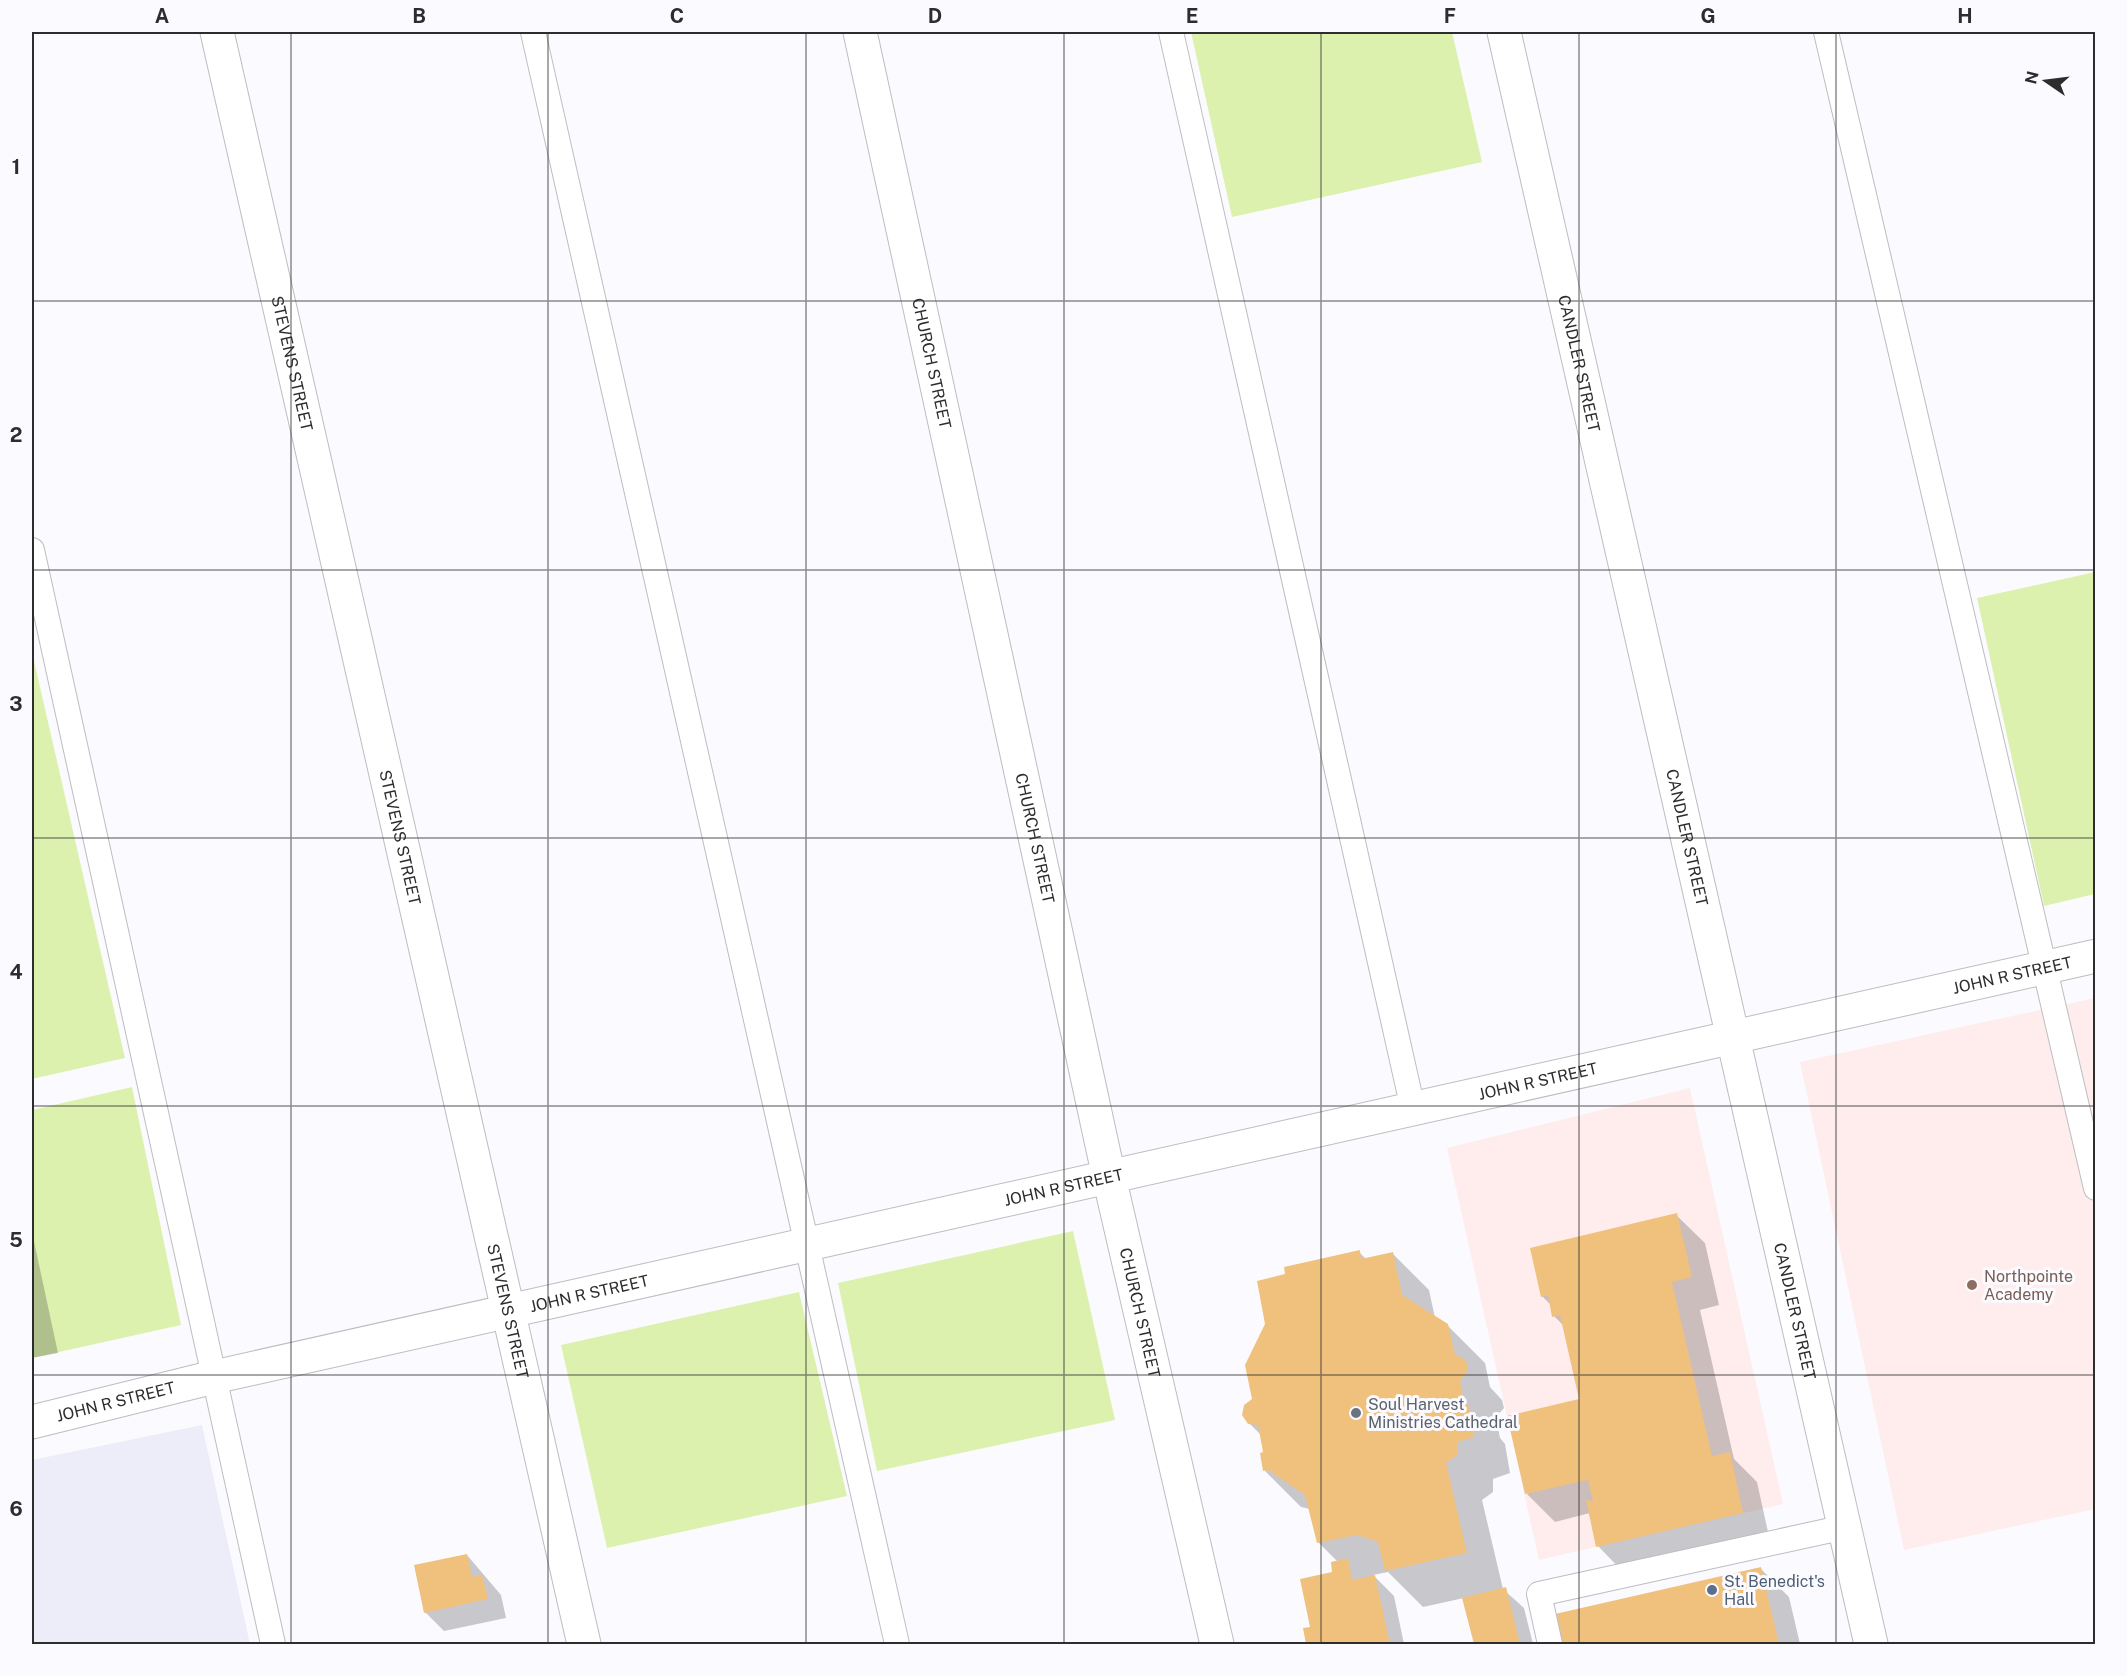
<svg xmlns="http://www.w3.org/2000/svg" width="2127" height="1676" viewBox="0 0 2127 1676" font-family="'Public Sans',sans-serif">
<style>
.built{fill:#ecedf8}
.education{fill:#feedec}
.green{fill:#ddf1af}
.shadow{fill:#0003}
.building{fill:#f0c07d}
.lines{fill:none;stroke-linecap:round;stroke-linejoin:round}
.lane-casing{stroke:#bdbdc1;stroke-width:26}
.street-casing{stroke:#bdbdc1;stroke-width:35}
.lane{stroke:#fff;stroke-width:24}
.street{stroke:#fff;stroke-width:33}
.grid{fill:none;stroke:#2d2d2e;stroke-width:1.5;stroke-opacity:0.55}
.education-dot{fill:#8d6e63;stroke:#fbfbff;stroke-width:2}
.worship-dot{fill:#6b7280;stroke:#fbfbff;stroke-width:2}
.service-dot{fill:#5c6f8a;stroke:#fbfbff;stroke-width:2}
.labels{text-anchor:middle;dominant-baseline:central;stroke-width:6;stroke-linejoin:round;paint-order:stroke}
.street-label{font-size:16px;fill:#2d2d2e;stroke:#fbfbff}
.education-label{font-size:16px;fill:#785e54;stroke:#fbfbff;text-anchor:start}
.worship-label{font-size:16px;fill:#5b616d;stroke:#fbfbff;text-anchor:start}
.service-label{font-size:16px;fill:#4e5e75;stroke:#fbfbff;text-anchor:start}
.neatline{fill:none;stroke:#2d2d2e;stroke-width:2}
.grid-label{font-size:20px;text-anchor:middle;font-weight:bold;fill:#2d2d2e}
</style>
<rect width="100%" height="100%" fill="#fbfbff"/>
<path class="built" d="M202,1425L250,1644H32V1460Z"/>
<path class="education" d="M2095,998V1509L1904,1550L1800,1062Z
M1690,1088L1783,1504L1539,1560L1447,1148Z"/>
<path class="green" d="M1191,32H1452L1482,162L1232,217Z
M2095,572V894L2044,906L1977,598Z
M32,652L125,1058L32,1079Z
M132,1087L181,1325L32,1358V1110Z
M1073,1231L1115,1420L877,1471L838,1283Z
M799,1292L847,1496L607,1548L561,1345Z"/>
<path class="shadow" d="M1676,1215L1705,1243L1719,1305L1700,1310L1734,1459L1757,1482L1770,1541L1626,1575L1598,1546L1590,1513L1555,1522L1527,1494L1581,1400L1564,1326L1554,1316L1551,1305L1542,1296Z
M32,1232L58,1353L32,1358Z
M1359,1252L1366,1259L1392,1253L1429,1290L1435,1318L1448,1326L1485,1363L1490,1387L1502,1400L1504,1408L1496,1417L1500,1438L1505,1444L1510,1473L1493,1479V1492L1482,1500L1503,1589L1524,1608L1533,1644H1475L1464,1598L1423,1607L1388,1572L1373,1575L1394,1596L1404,1644H1308L1305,1629L1311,1628L1338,1562L1318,1542L1310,1509L1301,1507L1265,1471V1453L1261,1435L1249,1423L1267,1324L1286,1275Z
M467,1555L501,1595L506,1618L444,1631L425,1612Z
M1761,1569L1789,1597L1800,1644H1563L1557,1615Z"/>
<path class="building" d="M1677,1213L1692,1277L1672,1282L1712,1456L1730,1452L1743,1513L1596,1547L1586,1500L1593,1501L1588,1480L1525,1494L1507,1416L1579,1399L1560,1315L1552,1317L1548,1295L1541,1297L1530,1248Z
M1360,1250L1361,1259L1393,1252L1402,1295L1448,1324L1455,1355L1463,1358L1468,1365L1466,1374L1460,1380L1464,1406L1469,1405L1474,1437L1457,1442V1455L1446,1463L1467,1553L1385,1571L1378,1542L1357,1535L1317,1543L1305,1495L1268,1470L1263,1471L1260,1453L1263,1452L1258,1425L1248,1424L1242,1415L1244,1405L1252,1399L1245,1365L1265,1324L1257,1281L1285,1274L1284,1267Z
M467,1554L472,1577L482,1575L488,1599L424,1613L414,1565Z
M1348,1558L1352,1580L1375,1575L1390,1644H1306L1303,1628L1310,1627L1300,1579L1332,1572L1331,1562Z
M1761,1567L1779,1644H1562L1555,1614Z
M1506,1587L1520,1644H1474L1462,1598Z"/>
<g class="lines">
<g class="lane-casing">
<path id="lane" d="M533,32L897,1644
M1171,32L1413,1109
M1826,32L2096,1188
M32,550L273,1644
M1550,1644L1539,1594L1845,1527"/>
</g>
<g class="street-casing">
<g id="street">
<path id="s1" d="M217,32L584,1644"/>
<path id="s2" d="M860,32L1109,1177L1217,1644"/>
<path id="s3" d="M1504,32L1871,1644"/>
<path id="s4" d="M32,1422L214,1377L2096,956"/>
</g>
</g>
<use href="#lane" class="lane"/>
<use href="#street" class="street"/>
</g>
<path class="grid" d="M291,32V1644M548,32V1644M806,32V1644M1064,32V1644M1321,32V1644M1579,32V1644M1836,32V1644M32,301H2096M32,570H2096M32,838H2096M32,1106H2096M32,1375H2096"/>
<circle class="education-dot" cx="1972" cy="1285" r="6"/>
<circle class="worship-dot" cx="1356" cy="1413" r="6"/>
<circle class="service-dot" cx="1712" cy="1590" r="6"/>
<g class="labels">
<g class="street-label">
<text stroke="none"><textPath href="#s1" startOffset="340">STEVENS STREET</textPath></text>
<text stroke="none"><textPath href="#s2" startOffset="339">CHURCH STREET</textPath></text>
<text stroke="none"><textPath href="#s3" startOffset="340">CANDLER STREET</textPath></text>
<text stroke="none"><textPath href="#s1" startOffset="826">STEVENS STREET</textPath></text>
<text stroke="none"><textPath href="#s3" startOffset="826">CANDLER STREET</textPath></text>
<text stroke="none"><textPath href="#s2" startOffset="825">CHURCH STREET</textPath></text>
<text stroke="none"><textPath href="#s4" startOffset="2030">JOHN R STREET</textPath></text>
<text stroke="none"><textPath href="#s4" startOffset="1544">JOHN R STREET</textPath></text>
<text stroke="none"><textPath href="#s4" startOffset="1058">JOHN R STREET</textPath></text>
<text stroke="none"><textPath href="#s4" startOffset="572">JOHN R STREET</textPath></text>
<text stroke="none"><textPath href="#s1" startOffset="1312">STEVENS STREET</textPath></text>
<text stroke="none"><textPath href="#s3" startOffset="1312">CANDLER STREET</textPath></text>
<text stroke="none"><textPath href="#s2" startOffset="1311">CHURCH STREET</textPath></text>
<text stroke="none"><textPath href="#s4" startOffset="86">JOHN R STREET</textPath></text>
</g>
<g class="education-label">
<text x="1984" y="1276">Northpointe<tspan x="1984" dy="18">Academy</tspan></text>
</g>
<g class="worship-label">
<text x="1368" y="1404">Soul Harvest<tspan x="1368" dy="18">Ministries Cathedral</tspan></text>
</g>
<g class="service-label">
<text x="1724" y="1581">St. Benedict's<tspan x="1724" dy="18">Hall</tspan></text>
</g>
</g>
<rect width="2127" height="1676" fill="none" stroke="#fbfbff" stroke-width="66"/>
<g transform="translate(2046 81) rotate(284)" stroke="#fbfbff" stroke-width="4.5" paint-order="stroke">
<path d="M0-4.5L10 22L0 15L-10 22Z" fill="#2d2d2e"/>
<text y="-9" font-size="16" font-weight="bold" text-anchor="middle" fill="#2d2d2e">N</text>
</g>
<rect x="33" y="33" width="2061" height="1610" class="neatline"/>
<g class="grid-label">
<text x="162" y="23">A</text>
<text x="419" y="23">B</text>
<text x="677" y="23">C</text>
<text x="935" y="23">D</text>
<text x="1192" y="23">E</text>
<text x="1450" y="23">F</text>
<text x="1708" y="23">G</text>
<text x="1965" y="23">H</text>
<text x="16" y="174">1</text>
<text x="16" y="442">2</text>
<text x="16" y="711">3</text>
<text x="16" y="979">4</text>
<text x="16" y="1247">5</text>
<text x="16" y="1516">6</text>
</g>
</svg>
